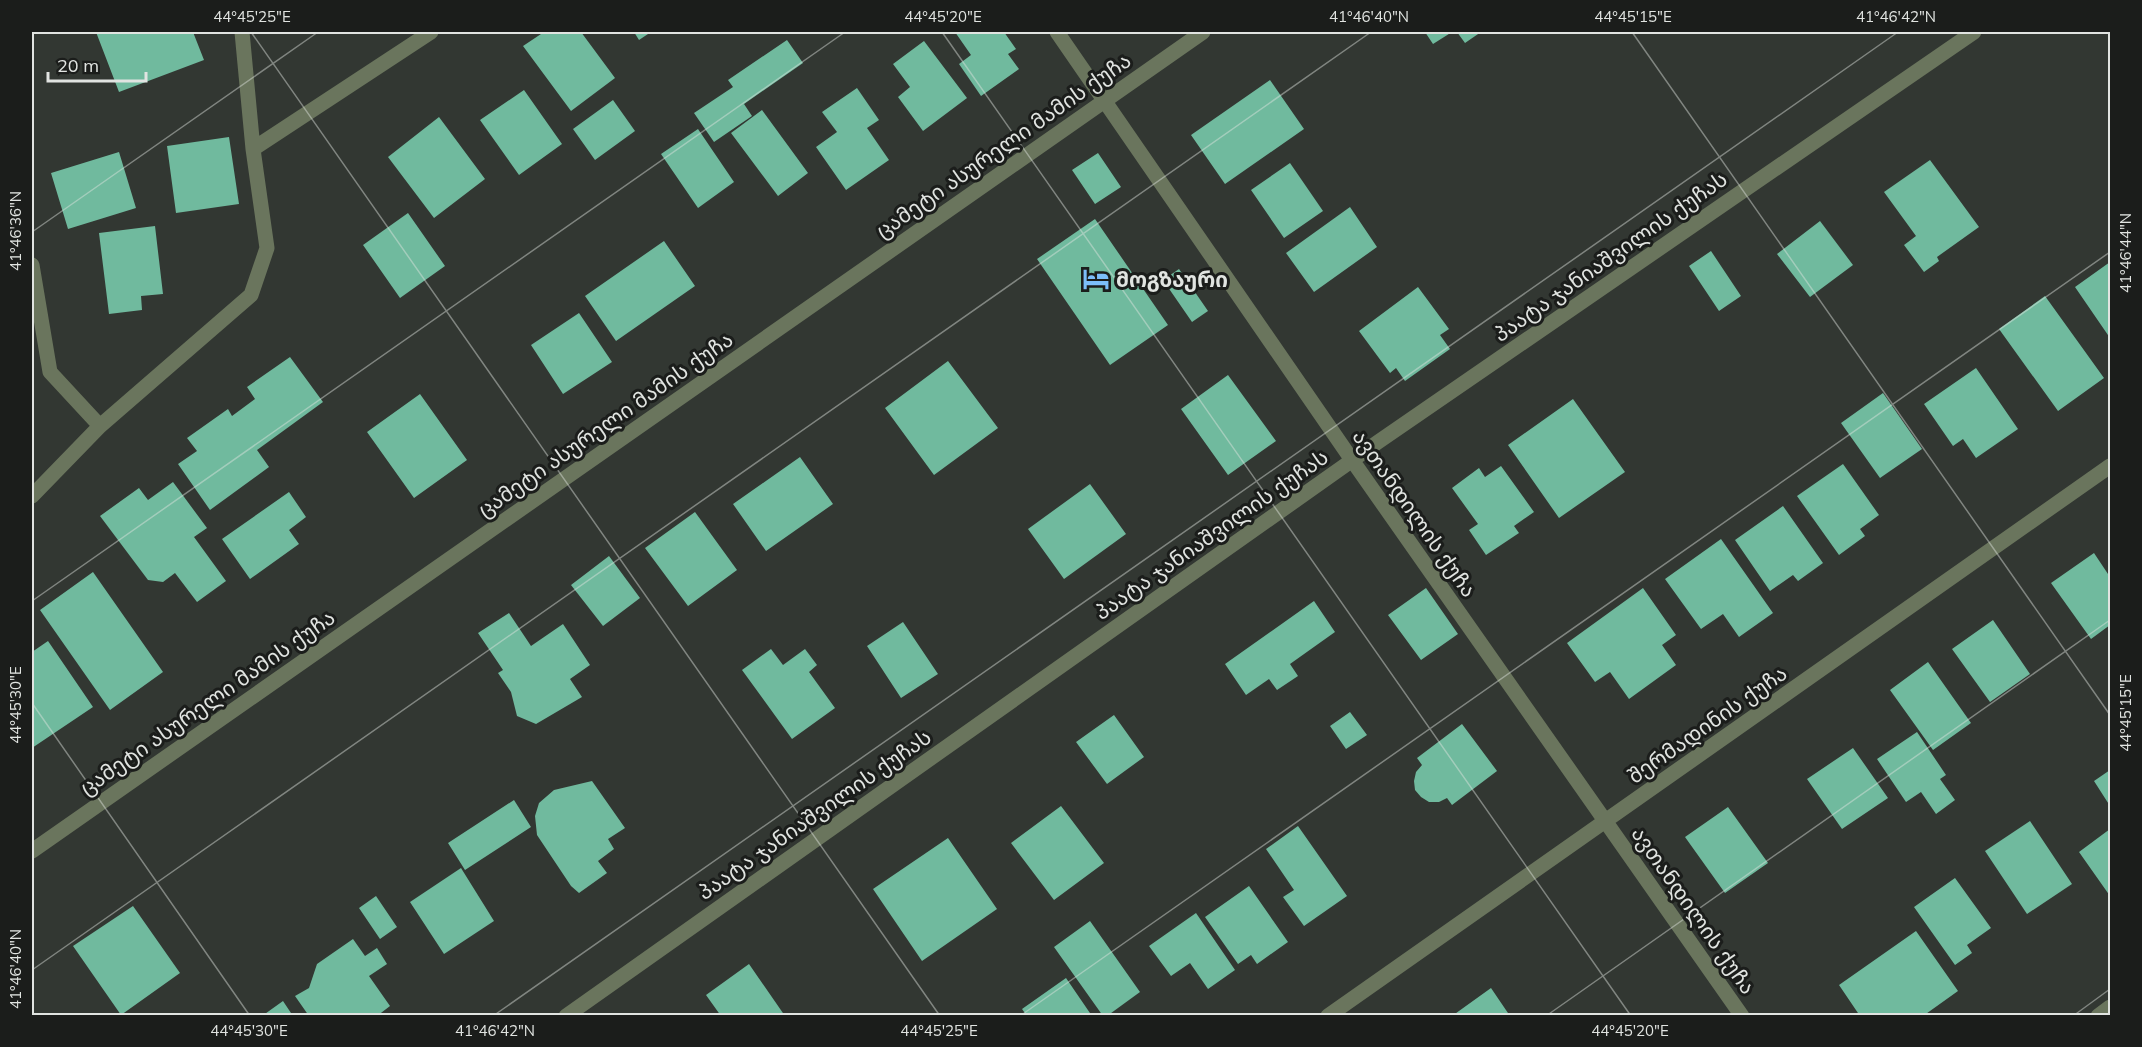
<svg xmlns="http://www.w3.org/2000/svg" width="2142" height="1047" viewBox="0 0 2142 1047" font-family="Mulish,'Noto Sans Georgian',sans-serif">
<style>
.building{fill:#70ba9e}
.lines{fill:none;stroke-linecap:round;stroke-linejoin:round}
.minor{stroke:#6a755d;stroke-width:15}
.ticks{fill:none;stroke:#e1e4e1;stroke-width:1.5;stroke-opacity:0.45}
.labels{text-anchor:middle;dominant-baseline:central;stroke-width:6;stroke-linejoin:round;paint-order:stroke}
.street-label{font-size:21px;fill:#e1e4e1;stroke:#1b1d1b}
.poi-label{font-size:21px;font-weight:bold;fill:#e1e4e1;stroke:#1b1d1b;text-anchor:start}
.neatline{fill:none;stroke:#e1e4e1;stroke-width:2}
.ticks-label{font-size:15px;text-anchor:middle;fill:#e1e4e1}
</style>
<rect width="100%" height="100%" fill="#323732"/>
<path class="building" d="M96,32H193L204,60L119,92Z
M544,32H581L615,78L571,111L523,46Z
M634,32H651L639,40Z
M955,32H1004L1016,49L1008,54L1019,69L981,96L959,64L971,55Z
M1425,32H1452L1433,44Z
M1457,32H1481L1465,43Z
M787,40L803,63L744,104L752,116L714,142L694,113L733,87L728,80Z
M924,41L967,98L923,131L898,97L910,87L893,64Z
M1270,80L1304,129L1225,184L1191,135Z
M857,88L879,120L867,128L889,160L846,190L816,147L837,132L822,112Z
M524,90L562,144L519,175L480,120Z
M613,100L635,131L595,160L573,129Z
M762,110L808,173L778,196L731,133Z
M439,117L485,179L434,218L388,157Z
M698,129L734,182L698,208L661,154Z
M229,137L239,204L176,213L167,146Z
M119,152L136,208L68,229L51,173Z
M1098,153L1121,187L1095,204L1072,170Z
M1930,160L1979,227L1937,257L1939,261L1924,272L1904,245L1916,236L1884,192Z
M1290,163L1323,211L1284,238L1251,190Z
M1350,207L1377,247L1314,292L1286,253Z
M408,213L445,266L400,298L363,245Z
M1095,219L1168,325L1110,365L1037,259Z
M1820,221L1853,265L1810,297L1777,254Z
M155,226L163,294L141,296L142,310L109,314L99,233Z
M664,241L695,286L616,341L585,296Z
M1711,251L1741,296L1719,311L1689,266Z
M2110,262V338L2075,287Z
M1179,269L1208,311L1192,322L1163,280Z
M1418,287L1449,329L1440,335L1450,349L1405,381L1396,368L1390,373L1359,331Z
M2045,296L2104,378L2058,411L1999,329Z
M579,313L612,362L563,394L531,345Z
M290,357L323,402L257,450L269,467L210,510L178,464L197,451L187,438L228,409L232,416L255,399L247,387Z
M948,361L998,428L934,475L885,408Z
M1976,368L2018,429L1976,458L1963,439L1953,446L1924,404Z
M1228,375L1276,441L1228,475L1181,409Z
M1883,393L1922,449L1880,478L1841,423Z
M420,394L467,460L414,498L367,432Z
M1573,399L1625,472L1559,518L1508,445Z
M800,457L833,504L766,551L733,504Z
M1843,464L1879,515L1860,529L1865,536L1839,555L1797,496Z
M1501,466L1534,512L1514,526L1519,533L1486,555L1469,530L1478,524L1452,488L1479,468L1485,477Z
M173,482L207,528L194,537L226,581L197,602L175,573L163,582L148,580L100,516L139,488L148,500Z
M1090,484L1126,534L1064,579L1028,529Z
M289,492L306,517L289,530L299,544L250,579L222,539Z
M1783,506L1823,563L1798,581L1793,575L1770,591L1735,540Z
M695,512L737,570L688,606L645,548Z
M1721,539L1773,613L1739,637L1723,614L1701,629L1665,579Z
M2094,553L2110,577V625L2091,639L2051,583Z
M609,556L640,598L603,626L571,585Z
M93,572L163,672L110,710L40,610Z
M1426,588L1458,634L1421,660L1388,615Z
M1643,588L1676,635L1662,645L1676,665L1629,699L1610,672L1595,682L1567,643Z
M1314,601L1335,632L1290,664L1298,676L1277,690L1269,679L1246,695L1225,664Z
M509,613L531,646L563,624L590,665L570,679L582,697L536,724L517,716L511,692L498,673L503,670L478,633Z
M1993,620L2030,674L1990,702L1952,649Z
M903,622L938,674L901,698L867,646Z
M48,641L93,707L32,748V652Z
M771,649L783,665L805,649L817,665L809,672L835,708L792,739L742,670Z
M1928,662L1971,723L1933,750L1890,690Z
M1350,712L1367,735L1346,749L1330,726Z
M1114,715L1144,757L1107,784L1076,742Z
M1462,724L1497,771L1452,805L1447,798L1439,802H1429L1421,797L1415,790L1414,781L1416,772L1422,765L1417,758Z
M1917,732L1946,775L1940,779L1955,800L1936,814L1921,792L1906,802L1877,759Z
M1853,748L1888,798L1842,829L1807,779Z
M2110,770V806L2094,781Z
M592,781L625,828L608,839L614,849L598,861L607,873L579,893L571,886L537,835L535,816L539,803L554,790Z
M514,800L531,827L465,870L448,843Z
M1061,806L1104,863L1054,900L1011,843Z
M1728,807L1768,863L1725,893L1685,837Z
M2030,821L2072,884L2027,914L1985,851Z
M1298,826L1347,896L1304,926L1283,897L1294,890L1266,849Z
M2110,829V896L2079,852Z
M948,838L997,909L922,961L873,889Z
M461,868L494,921L444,954L410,902Z
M1955,878L1991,928L1967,945L1972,953L1955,965L1914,907Z
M1249,886L1288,942L1257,964L1251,955L1238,964L1205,917Z
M376,896L397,927L380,939L359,908Z
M133,906L180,973L121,1015L73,946Z
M1196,913L1235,970L1208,989L1190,963L1171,976L1149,946Z
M1090,921L1140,992L1107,1016H1103L1054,947Z
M1916,931L1958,991L1923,1016H1860L1839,985Z
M353,939L365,956L377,948L387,964L369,976L390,1006L377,1016H309L295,996L309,988L317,964Z
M749,964L785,1016H721L706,995Z
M1066,978L1092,1016H1027L1022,1009Z
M1491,988L1510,1016H1452Z
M283,1001L293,1016H262Z"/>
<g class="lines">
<path class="minor" d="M242,32L253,149
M1057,32L1352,460L1742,1016
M32,265L50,372L100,426
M32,496L100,426L251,295L267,248L253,149L431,32
M32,851L1203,32
M566,1016L1378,442L1974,32
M1328,1016L2110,466
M2098,1016L2110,1007"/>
</g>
<path class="ticks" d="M251,32L940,1016M942,32L1631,1016M1632,32L2110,715M32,232L318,32M32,601L845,32M32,703L250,1016M32,970L1371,32M493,1016L1898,32M1020,1016L2110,252M1546,1016L2110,620M2073,1016L2110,989"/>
<defs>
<g id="hotel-bare" transform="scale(2.07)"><path d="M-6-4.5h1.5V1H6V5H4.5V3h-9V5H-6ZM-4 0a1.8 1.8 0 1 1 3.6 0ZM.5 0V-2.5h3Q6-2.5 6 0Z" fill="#7cbef9" stroke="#1b1d1b" stroke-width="2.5" paint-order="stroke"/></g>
</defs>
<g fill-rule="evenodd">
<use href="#hotel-bare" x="1096" y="279"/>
</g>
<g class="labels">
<g class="street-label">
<text transform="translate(1003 145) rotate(-35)">ცამეტი ასურელი მამის ქუჩა</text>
<text transform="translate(1610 256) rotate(-35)">პაატა ჯანიაშვილის ქუჩას</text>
<text transform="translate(605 424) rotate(-35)">ცამეტი ასურელი მამის ქუჩა</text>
<text transform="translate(1415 513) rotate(55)">ავთანდილის ქუჩა</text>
<text transform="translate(1211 534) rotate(-35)">პაატა ჯანიაშვილის ქუჩას</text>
<text transform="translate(207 702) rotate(-35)">ცამეტი ასურელი მამის ქუჩა</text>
<text transform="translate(1707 724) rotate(-35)">შერმადინის ქუჩა</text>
<text transform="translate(814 814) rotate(-35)">პაატა ჯანიაშვილის ქუჩას</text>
<text transform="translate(1694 910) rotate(55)">ავთანდილის ქუჩა</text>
</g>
<g class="poi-label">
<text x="1116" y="279">მოგზაური</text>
</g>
</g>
<rect width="2142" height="1047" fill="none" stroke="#1b1d1b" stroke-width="66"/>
<path d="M48 72v9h98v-9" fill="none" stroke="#e1e4e1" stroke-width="3"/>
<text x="57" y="72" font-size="18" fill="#e1e4e1" stroke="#1b1d1b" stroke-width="4.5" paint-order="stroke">20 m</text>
<rect x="33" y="33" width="2076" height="981" class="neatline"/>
<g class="ticks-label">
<text x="252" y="22">44°45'25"E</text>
<text x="943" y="22">44°45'20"E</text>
<text x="1369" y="22">41°46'40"N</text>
<text x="1633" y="22">44°45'15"E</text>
<text x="1896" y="22">41°46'42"N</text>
<text transform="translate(16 231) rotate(-90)" y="5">41°46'36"N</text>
<text transform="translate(2126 253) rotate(-90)" y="5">41°46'44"N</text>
<text transform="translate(16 705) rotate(-90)" y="5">44°45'30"E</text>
<text transform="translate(2126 713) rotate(-90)" y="5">44°45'15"E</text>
<text transform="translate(16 969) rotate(-90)" y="5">41°46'40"N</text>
<text x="249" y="1036">44°45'30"E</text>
<text x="495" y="1036">41°46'42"N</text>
<text x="939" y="1036">44°45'25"E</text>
<text x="1630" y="1036">44°45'20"E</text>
</g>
</svg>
